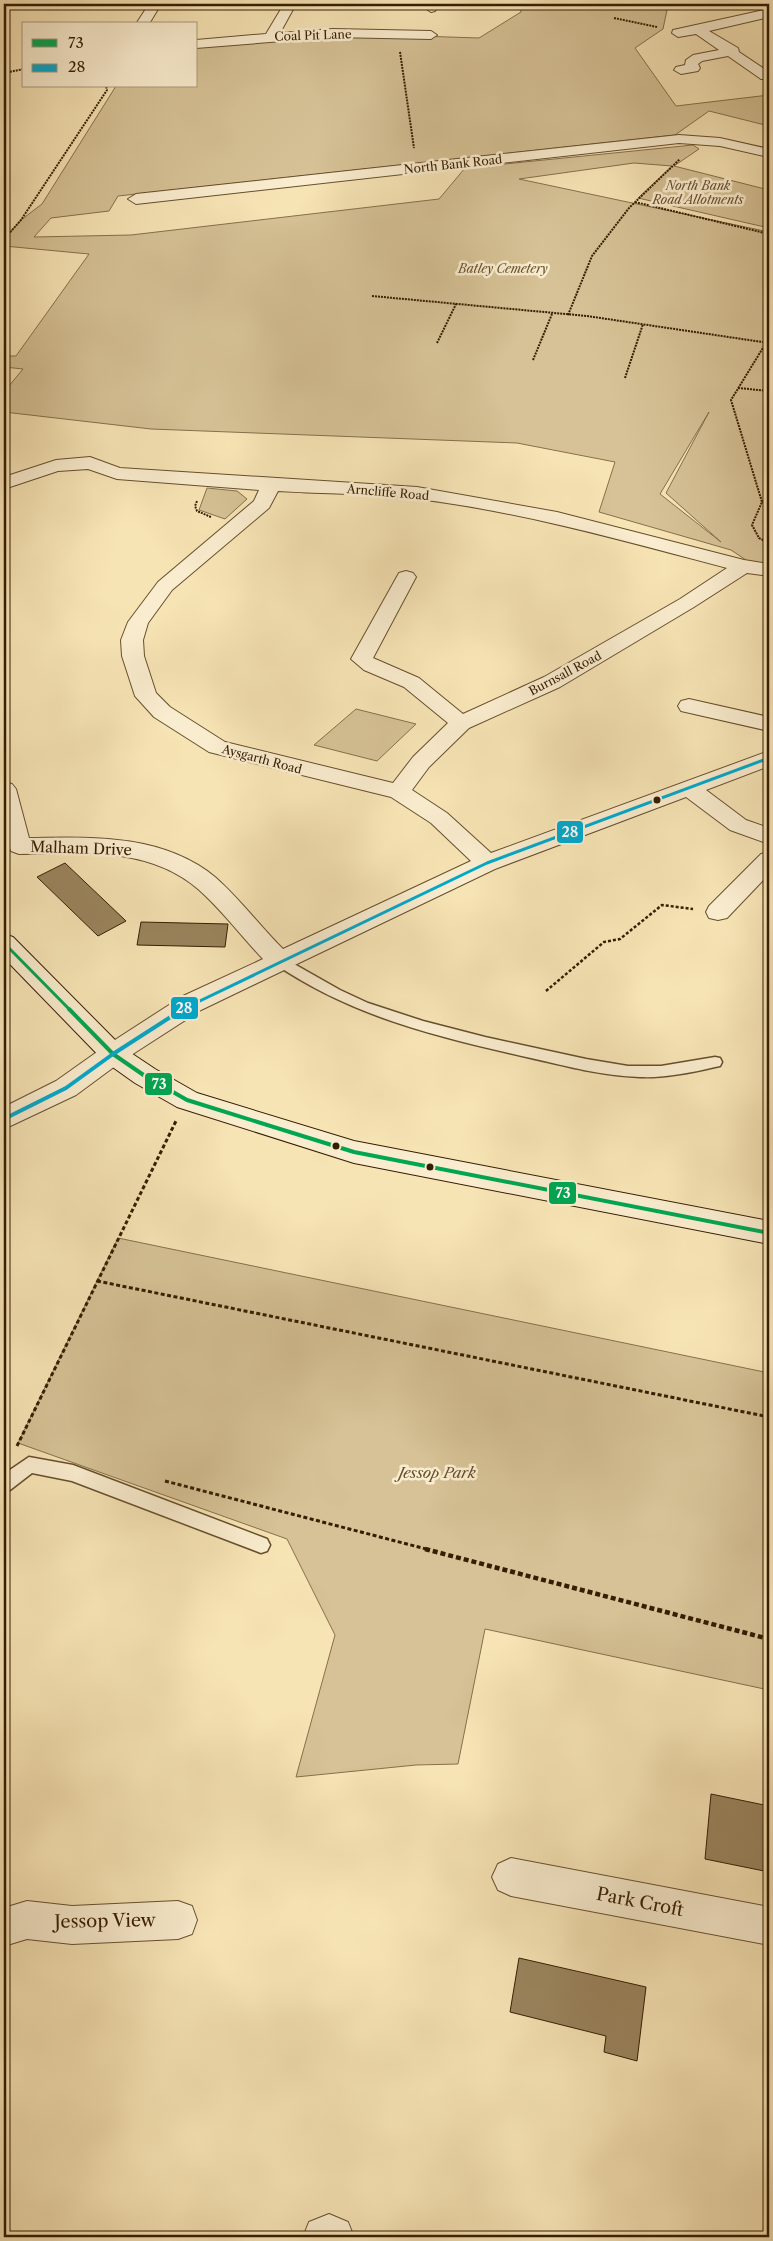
<svg xmlns="http://www.w3.org/2000/svg" width="773" height="2241" viewBox="0 0 773 2241" font-family="'Libre Caslon Text',serif">
<style>
.green{fill:#d6c296;stroke:#86704b;fill-rule:evenodd}
.building{fill:#9a845e;stroke:#351d00}
.lines{fill:none;stroke-linecap:round;stroke-linejoin:round}
.service-casing{stroke:#664f2d;stroke-width:3}
.minor-casing{stroke:#664f2d;stroke-width:2}
.secondary-casing{stroke:#351d00;stroke-width:2}
.path-far3{stroke:#351d00;stroke-width:2;stroke-dasharray:2 1;stroke-linecap:butt}
.path-far2{stroke:#351d00;stroke-width:2.5;stroke-dasharray:3 2;stroke-linecap:butt}
.path-far1{stroke:#351d00;stroke-width:3;stroke-dasharray:4 2.5;stroke-linecap:butt}
.path{stroke:#351d00;stroke-width:4.5;stroke-dasharray:5 3;stroke-linecap:butt}
.service{fill:#faedcf;fill-rule:evenodd}
.minor{fill:#faedcf;fill-rule:evenodd}
.secondary{fill:#faedcf;fill-rule:evenodd}
.bus-1-far1-casing{stroke:#faedcf;stroke-width:6}
.bus-1-casing{stroke:#faedcf;stroke-width:8}
.bus-2-far1-casing{stroke:#faedcf;stroke-width:6}
.bus-2-casing{stroke:#faedcf;stroke-width:8}
.bus-1-far1{stroke:#00a651;stroke-width:3}
.bus-1{stroke:#00a651;stroke-width:4}
.bus-2-far1{stroke:#00a9ce;stroke-width:3}
.bus-2{stroke:#00a9ce;stroke-width:4}
.bus-dot{fill:#351d00;stroke:#faedcf;stroke-width:2}
.labels{text-anchor:middle;dominant-baseline:central;stroke-width:5;stroke-linejoin:round;paint-order:stroke}
.far-street-label{font-size:12px;fill:#351d00;stroke:#faedcf}
.far-park-label{font-size:12px;font-style:italic;fill:#654f2d;stroke:#faedcf}
.street-label{font-size:15px;fill:#351d00;stroke:#faedcf}
.park-label{font-size:15px;font-style:italic;fill:#654f2d;stroke:#faedcf}
.near-street-label{font-size:18px;fill:#351d00;stroke:#faedcf}
.line-badge{stroke:#faedcf;stroke-width:2}
.badge-label{font-size:14px;text-anchor:middle;font-weight:bold;fill:#fff}
</style>
<rect width="100%" height="100%" fill="#f7e4b5"/>
<filter id="stains"><feTurbulence type="fractalNoise" baseFrequency=".004" numOctaves="4"/><feColorMatrix values="0 0 0 0 .2 0 0 0 0 .09 0 0 0 0 .02 0 0 0 .5 -.17"/></filter>
<radialGradient id="worn" r=".72"><stop offset=".6" stop-color="#630" stop-opacity="0"/><stop offset="1" stop-color="#630" stop-opacity=".3"/></radialGradient>
<path class="green" d="M520,4H660L667,10L663,29L635,48L676,106L769,95V126L709,111L675,135L118,196L109,211L51,218L34,237L131,235L439,199L465,168L693,145L699,149L674,166L769,190V228L638,198L672,166L634,163L519,179L769,232V569L755,566L731,550L599,512L615,462L517,443L151,429L4,412V392L23,369L4,367V356H16L89,254L4,246V239L21,220L42,204L116,86H196V46L326,33L479,38L521,12ZM709,412L666,493L721,542L660,494Z
M207,488L237,491L247,499L225,519L199,510Z
M356,709L416,724L377,761L314,745Z
M118,1238L769,1373V1690L485,1629L458,1764L416,1765L296,1777L335,1635L287,1539L18,1443Z"/>
<path class="building" d="M65,863L126,921L98,936L37,877Z
M141,922L228,924L225,947L137,945Z
M711,1794L769,1806V1872L705,1859Z
M519,1958L646,1987L637,2061L604,2052L606,2036L510,2012Z"/>
<g class="lines">
<g class="service-casing">
<path id="service" d="M280,956L340,990L368,1003L423,1021L485,1037L586,1059L628,1066H661L715,1057L720,1058L722,1062L720,1066L715,1067C690,1073 665,1078 640,1077C603,1076 566,1066 531,1058C439,1037 355,1018 275,964L273,961L275,958Z
M29,1457L73,1465L267,1539L270,1545L267,1551L261,1553L72,1481L32,1473L10,1490L4,1492V1474Z"/>
</g>
<g class="minor-casing">
<path id="minor" d="M149,4H161L149,24H136Z
M284,4H296L280,33L333,29L431,31L437,35L431,39L333,37L196,48V40L266,34Z
M427,4H439L435,11L431,12L425,8Z
M769,9V17L709,31L738,48L739,52L769,72V79H761L728,56L702,61L698,64L700,68L698,71L681,74L674,70L676,67L685,65L686,60L693,55L719,50L696,34L678,37L672,33L673,30Z
M679,135L720,138L769,149V157L720,146L679,143L136,204L128,199L136,194Z
M90,457L120,468L417,487L557,512L744,560L769,564V576L747,573L694,607L560,687L469,728L429,767L412,790L447,813L491,853L769,751V766L706,790L746,820L769,828V844L730,830L686,797L495,869L201,1010L122,1061L76,1095L4,1129V1107L56,1081L104,1047L183,996L263,959C241,936 222,910 198,889C148,846 80,853 19,854L11,851L4,833V782L12,784L16,789L29,838C92,837 163,834 215,877C240,899 260,926 283,949L471,861L431,823L391,797L209,752L154,717L135,696L122,656L121,640L128,622L158,582L254,501L259,490L117,479L88,469L58,471L4,489V477L56,460ZM278,491C324,494 372,493 418,499C523,512 625,541 727,568L680,599L544,677L463,714L419,678L373,658L416,577L413,573L406,571L399,573L351,659L364,670L404,687L448,723L413,757L393,783L225,742L170,707L156,693L144,656L143,640L148,623L172,590L269,508Z
M689,699L769,717V731L681,711L678,706L681,701Z
M769,852V874L727,918L718,920L709,918L706,912L709,906L761,854Z
M511,1858L769,1907V1945L511,1896L498,1890L492,1877L498,1864Z
M27,1901L72,1906L178,1901L192,1906L197,1920L192,1934L178,1939L72,1944L27,1939L4,1946V1908Z
M329,2214L348,2222L354,2237H303L309,2222Z"/>
</g>
<g class="secondary-casing">
<path id="secondary" d="M4,934L13,937L122,1047L155,1069L197,1093L354,1141L769,1221V1244L354,1163L177,1107L135,1083L104,1061L4,958Z"/>
</g>
<path class="path-far3" d="M614,18L657,27
M400,52L414,148
M4,73L24,69
M635,202L769,234
M4,239L21,220L107,90L106,86
M372,296L587,316L769,343
M568,315L592,256L629,208L680,159
M769,338L731,400L762,502L752,525L759,538L769,543
M437,343L456,304
M533,360L552,314
M625,378L643,324
M738,388L769,391
M197,501L195,506L197,511L211,517
M762,502L769,500"/>
<path class="path-far2" d="M546,991L604,942L620,939L662,905L693,909"/>
<path class="path-far1" d="M97,1281L769,1417
M17,1446L176,1121
M165,1481L430,1550"/>
<path class="path" d="M425,1549L769,1639"/>
<use href="#service" class="service"/>
<use href="#minor" class="minor"/>
<use href="#secondary" class="secondary"/>
<g class="bus-1-far1-casing">
<path id="bus-1-far1" d="M4,943L70,1010"/>
</g>
<g class="bus-1-casing">
<path id="bus-1" d="M69,1009L113,1054L145,1076L187,1100L354,1152L769,1233"/>
</g>
<g class="bus-2-far1-casing">
<path id="bus-2-far1" d="M181,1010L487,863L769,758"/>
</g>
<g class="bus-2-casing">
<path id="bus-2" d="M4,1119L66,1088L113,1054L183,1009"/>
</g>
<use href="#bus-1-far1" class="bus-1-far1"/>
<use href="#bus-1" class="bus-1"/>
<use href="#bus-2-far1" class="bus-2-far1"/>
<use href="#bus-2" class="bus-2"/>
</g>
<g class="bus-dot">
<circle cx="657" cy="800" r="4.5"/>
<circle cx="336" cy="1146" r="4.5"/>
<circle cx="430" cy="1167" r="4.5"/>
</g>
<g class="labels">
<g class="far-street-label">
<text transform="translate(313 35) rotate(-2)">Coal Pit Lane</text>
<text transform="translate(453 164) rotate(-6)">North Bank Road</text>
<text transform="translate(388 492) rotate(5)">Arncliffe Road</text>
<text transform="translate(565 673) rotate(-28)">Burnsall Road</text>
<text transform="translate(262 759) rotate(15)">Aysgarth Road</text>
</g>
<g class="far-park-label">
<text x="698" y="185">North Bank<tspan x="698" dy="14">Road Allotments</tspan></text>
<text x="503" y="268">Batley Cemetery</text>
</g>
<g class="street-label">
<text transform="translate(81 848) rotate(2)">Malham Drive</text>
</g>
<g class="park-label">
<text x="437" y="1472">Jessop Park</text>
</g>
<g class="near-street-label">
<text transform="translate(640 1902) rotate(11)">Park Croft</text>
<text transform="translate(105 1921) rotate(-1)">Jessop View</text>
</g>
</g>
<g class="line-badge">
<rect x="556" y="820" width="28" height="24" rx="5" fill="#00a9ce"/>
<rect x="170" y="996" width="29" height="24" rx="5" fill="#00a9ce"/>
<rect x="144" y="1072" width="29" height="24" rx="5" fill="#00a651"/>
<rect x="548" y="1181" width="29" height="24" rx="5" fill="#00a651"/>
</g>
<g class="badge-label">
<text x="570" y="837">28</text>
<text x="184" y="1013">28</text>
<text x="159" y="1089">73</text>
<text x="563" y="1198">73</text>
</g>
<rect width="773" height="2241" fill="none" stroke="#f7e4b5" stroke-width="20"/>
<rect x="5" y="5" width="763" height="2231" fill="none" stroke="#351d00" stroke-width="2.5"/>
<rect x="10" y="10" width="753" height="2221" fill="none" stroke="#351d00"/>
<rect x="22" y="22" width="175" height="65" fill="#faedcf" stroke="#ab9a7c"/>
<rect x="32" y="39" width="25" height="8" fill="#00a651" stroke="#ab9a7c"/>
<text x="68" y="48" font-size="15" fill="#351d00">73</text>
<rect x="32" y="64" width="25" height="8" fill="#00a9ce" stroke="#ab9a7c"/>
<text x="68" y="72" font-size="15" fill="#351d00">28</text>
<rect width="100%" height="100%" filter="url(#stains)"/>
<rect width="100%" height="100%" fill="url(#worn)"/>
</svg>
